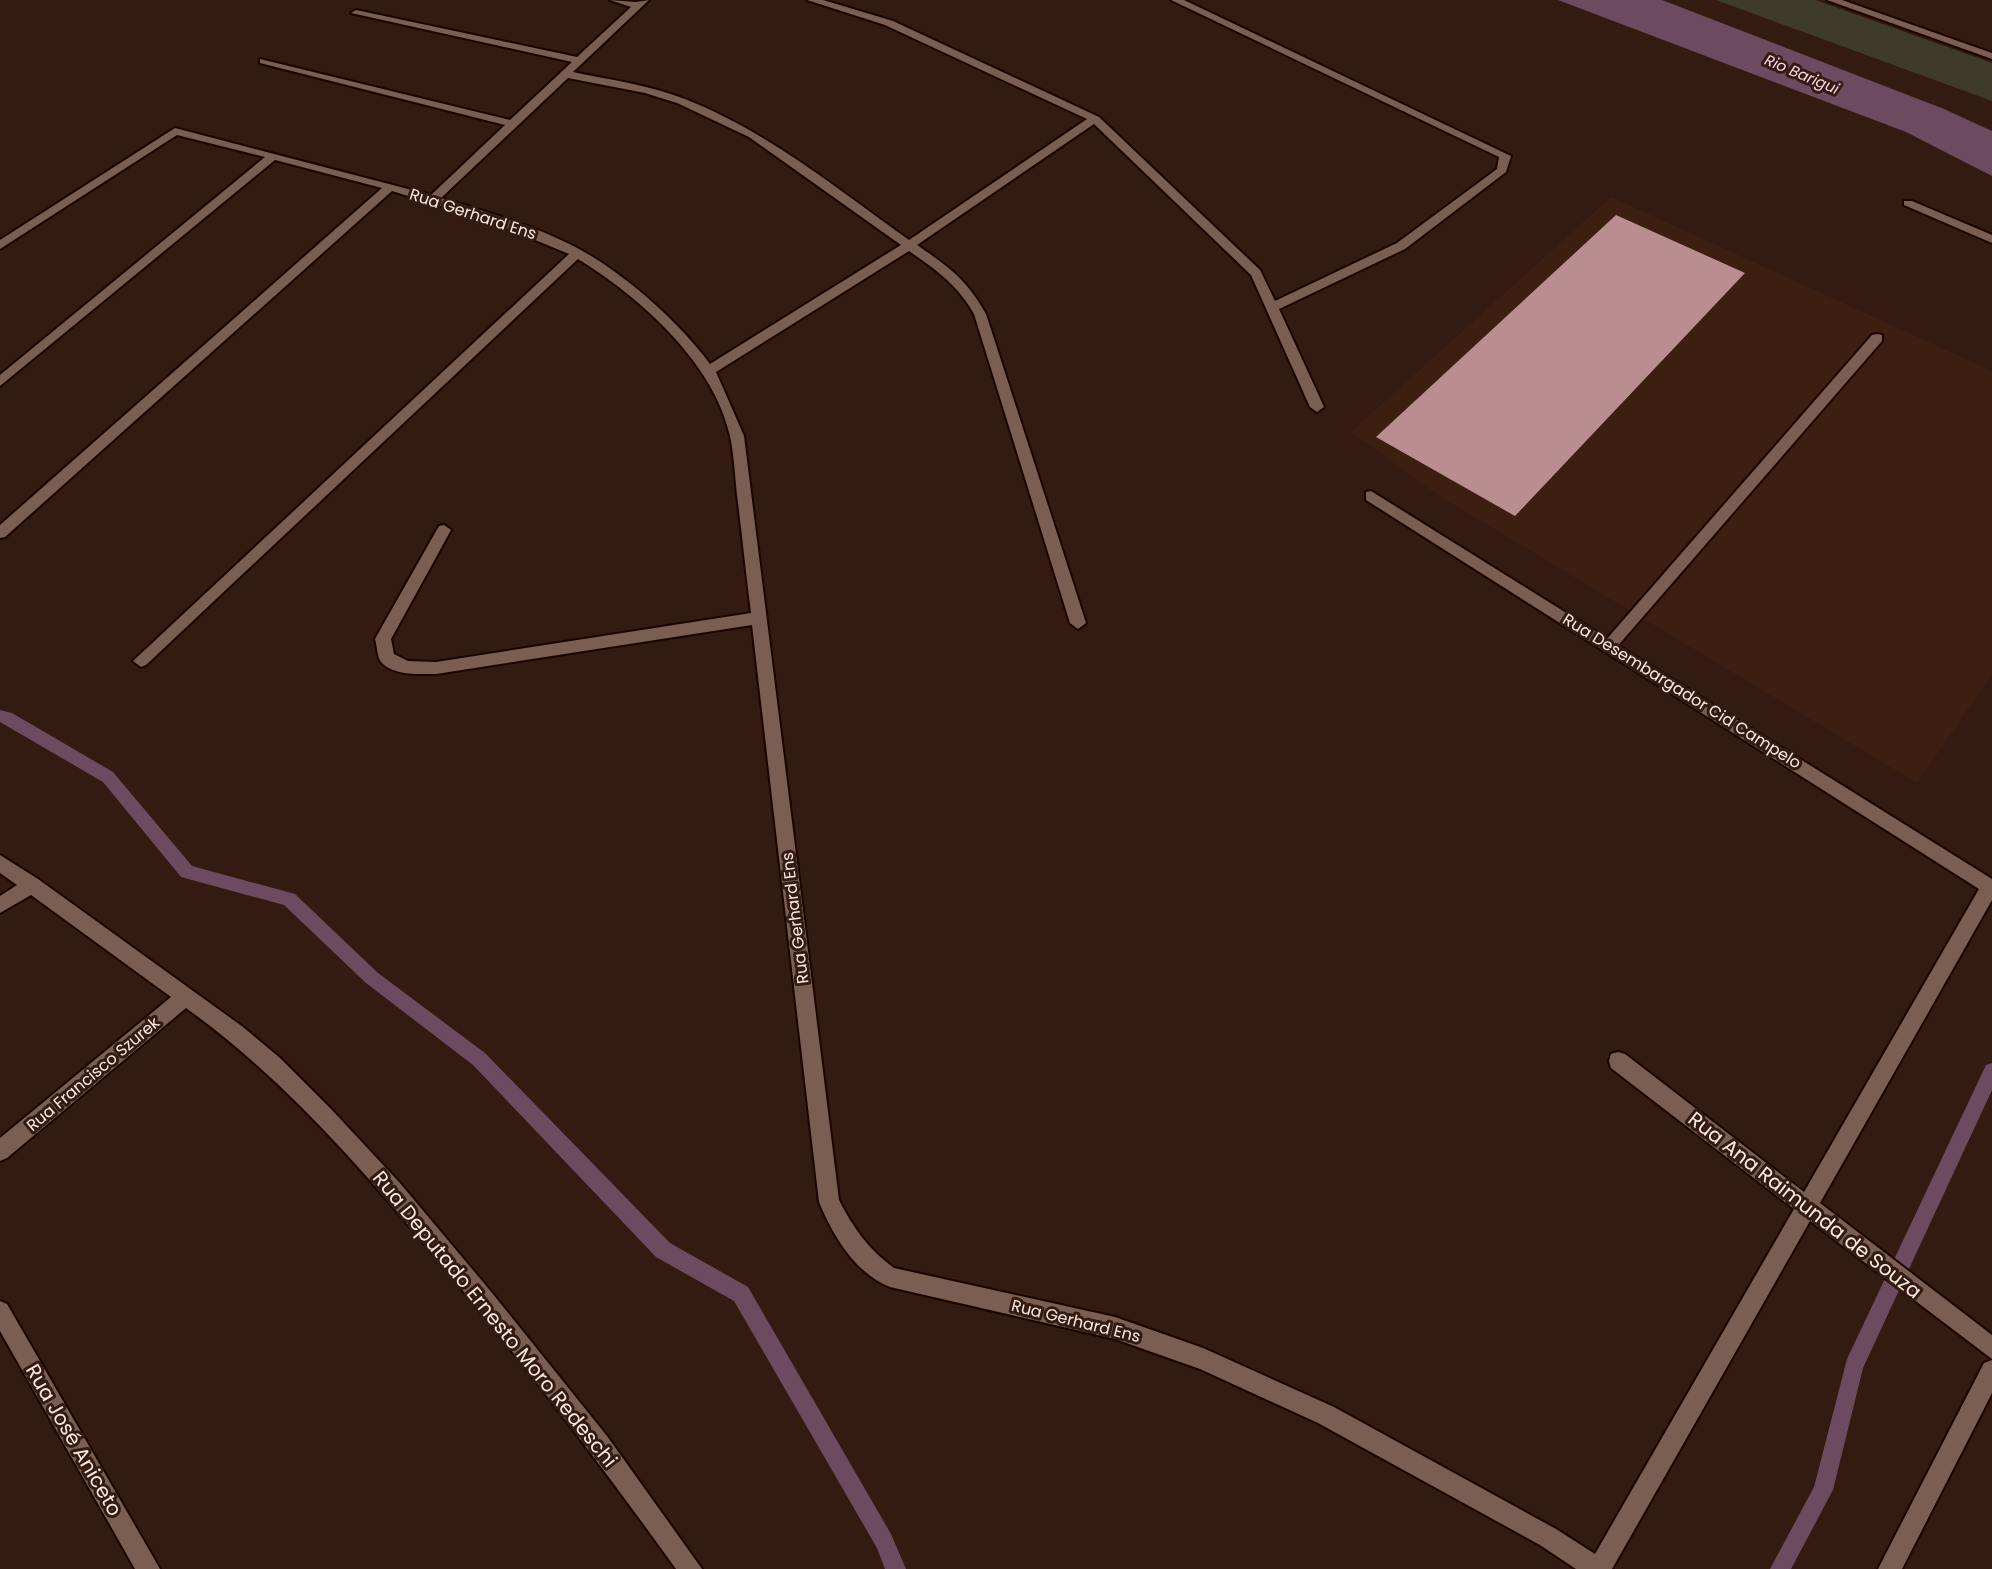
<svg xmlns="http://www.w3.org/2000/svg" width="1992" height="1569" viewBox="0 0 1992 1569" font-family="Poppins,sans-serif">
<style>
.built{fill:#3d1f12}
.green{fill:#3e3c28}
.water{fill:#6c4a5f}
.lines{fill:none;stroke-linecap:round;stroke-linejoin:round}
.stream{fill:#6c4a5f;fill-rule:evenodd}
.building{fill:#ba8e91}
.service-casing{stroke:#1a0501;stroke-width:4}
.minor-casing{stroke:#1a0501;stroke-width:4}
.service{fill:#7a5e52;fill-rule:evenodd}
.minor{fill:#7a5e52;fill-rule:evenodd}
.labels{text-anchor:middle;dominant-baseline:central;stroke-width:6;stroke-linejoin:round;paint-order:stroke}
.far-water-label{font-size:15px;font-style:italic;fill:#fcd6ec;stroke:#331b12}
.street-label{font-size:16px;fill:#fae9e2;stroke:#331b12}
.near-street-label{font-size:20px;fill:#fae9e2;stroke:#331b12}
</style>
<rect width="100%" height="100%" fill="#331b12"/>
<path class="built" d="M1611,197L1992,371V674L1917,783L1441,497L1351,432Z"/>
<path class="green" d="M1716,0H1815L1992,63V101Z"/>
<path class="water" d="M1558,0H1662L1944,109L1992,131V176L1906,132Z"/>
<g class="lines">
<path class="stream" d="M0,710L12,713L113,772L192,866L295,894L378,973L485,1053L670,1243L748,1287L891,1534L906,1569H885L877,1548L734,1301L656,1257L473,1065L366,983L284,905L181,877L103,782L0,722Z
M1992,1063V1090L1863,1368L1833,1490L1791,1569H1770L1814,1487L1847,1359L1986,1065Z"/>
</g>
<path class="building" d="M1616,215L1745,273L1515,516L1376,437Z"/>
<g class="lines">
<g class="service-casing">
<path id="service" d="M1877,334L1882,335V341L1615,649H1605L1602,645L1605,641L1872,335Z"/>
</g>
<g class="minor-casing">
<path id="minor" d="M610,0L636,2L649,0L573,72C611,80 649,85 685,99C767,131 837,189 909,240L1087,119L885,25L807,0H823L893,21L1099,117L1260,270L1275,301L1397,243L1497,169L1499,157L1171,0H1184L1511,156L1506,172L1405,249L1279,309L1324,407L1317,412L1310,407L1251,275L1094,124L917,245C949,267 967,280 986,314L1086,623L1078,629L1070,623L974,314C958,285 935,269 909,251L716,372L744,436L839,1200C853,1228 869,1250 894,1268L1115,1317L1203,1348L1334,1407L1556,1529L1595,1554L1794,1209L1611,1068L1609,1061L1611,1054L1618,1052L1625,1054L1804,1192L1979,889L1366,500V492L1371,491L1992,879V900L1820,1203L1992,1335V1359L1810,1221L1612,1569H1576L1540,1545L1318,1423L1200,1369L1115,1339L890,1287C855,1273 833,1236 819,1202L752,625L436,674C419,674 394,676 381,662C377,657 377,645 375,639L439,526L444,525L451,530L391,639L394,654L408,661L436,662L751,613C746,574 742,534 737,495C735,476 734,455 730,436C714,363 640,297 578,259L146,665L141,667L133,661L569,254L489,221L392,191L5,537L0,538V525L382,188L275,160L0,386V375L265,157L177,135L0,249V240L175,128L431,195L505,125L260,63V59L510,120L572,62L351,13L356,10L577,57L631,7ZM568,78L645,93L677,103L749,137L901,245L710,364C679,322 625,274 579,249C536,226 487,212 441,198Z
M1827,0H1842L1992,53V59Z
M1904,201H1912L1992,235V243L1904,205Z
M0,855L38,879L243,1027L280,1058L331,1109L399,1182L488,1288L607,1436L702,1569H676C599,1462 520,1358 435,1257C360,1166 282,1077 186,1008L7,1158L0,1161V1138L171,997L31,895L0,913V896L17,885L0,873Z
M0,1301L7,1304L160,1569H135L0,1331Z
M1992,1360V1393L1902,1569H1878L1984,1363Z"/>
</g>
<use href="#service" class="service"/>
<use href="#minor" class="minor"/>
</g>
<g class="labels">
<g class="far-water-label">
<text transform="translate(1802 74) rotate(23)">Rio Barigui</text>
</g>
<g class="street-label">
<text transform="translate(473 214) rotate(18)">Rua Gerhard Ens</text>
<text transform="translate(1682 691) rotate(32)">Rua Desembargador Cid Campelo</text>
<text transform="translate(795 918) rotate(-97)">Rua Gerhard Ens</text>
<text transform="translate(93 1074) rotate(-40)">Rua Francisco Szurek</text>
<text transform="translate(1076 1321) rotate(14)">Rua Gerhard Ens</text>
</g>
<g class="near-street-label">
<text transform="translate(1805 1205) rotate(38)">Rua Ana Raimunda de Souza</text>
<text transform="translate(495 1319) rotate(51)">Rua Deputado Ernesto Moro Redeschi</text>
<text transform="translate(74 1440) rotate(60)">Rua José Aniceto</text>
</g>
</g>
</svg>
